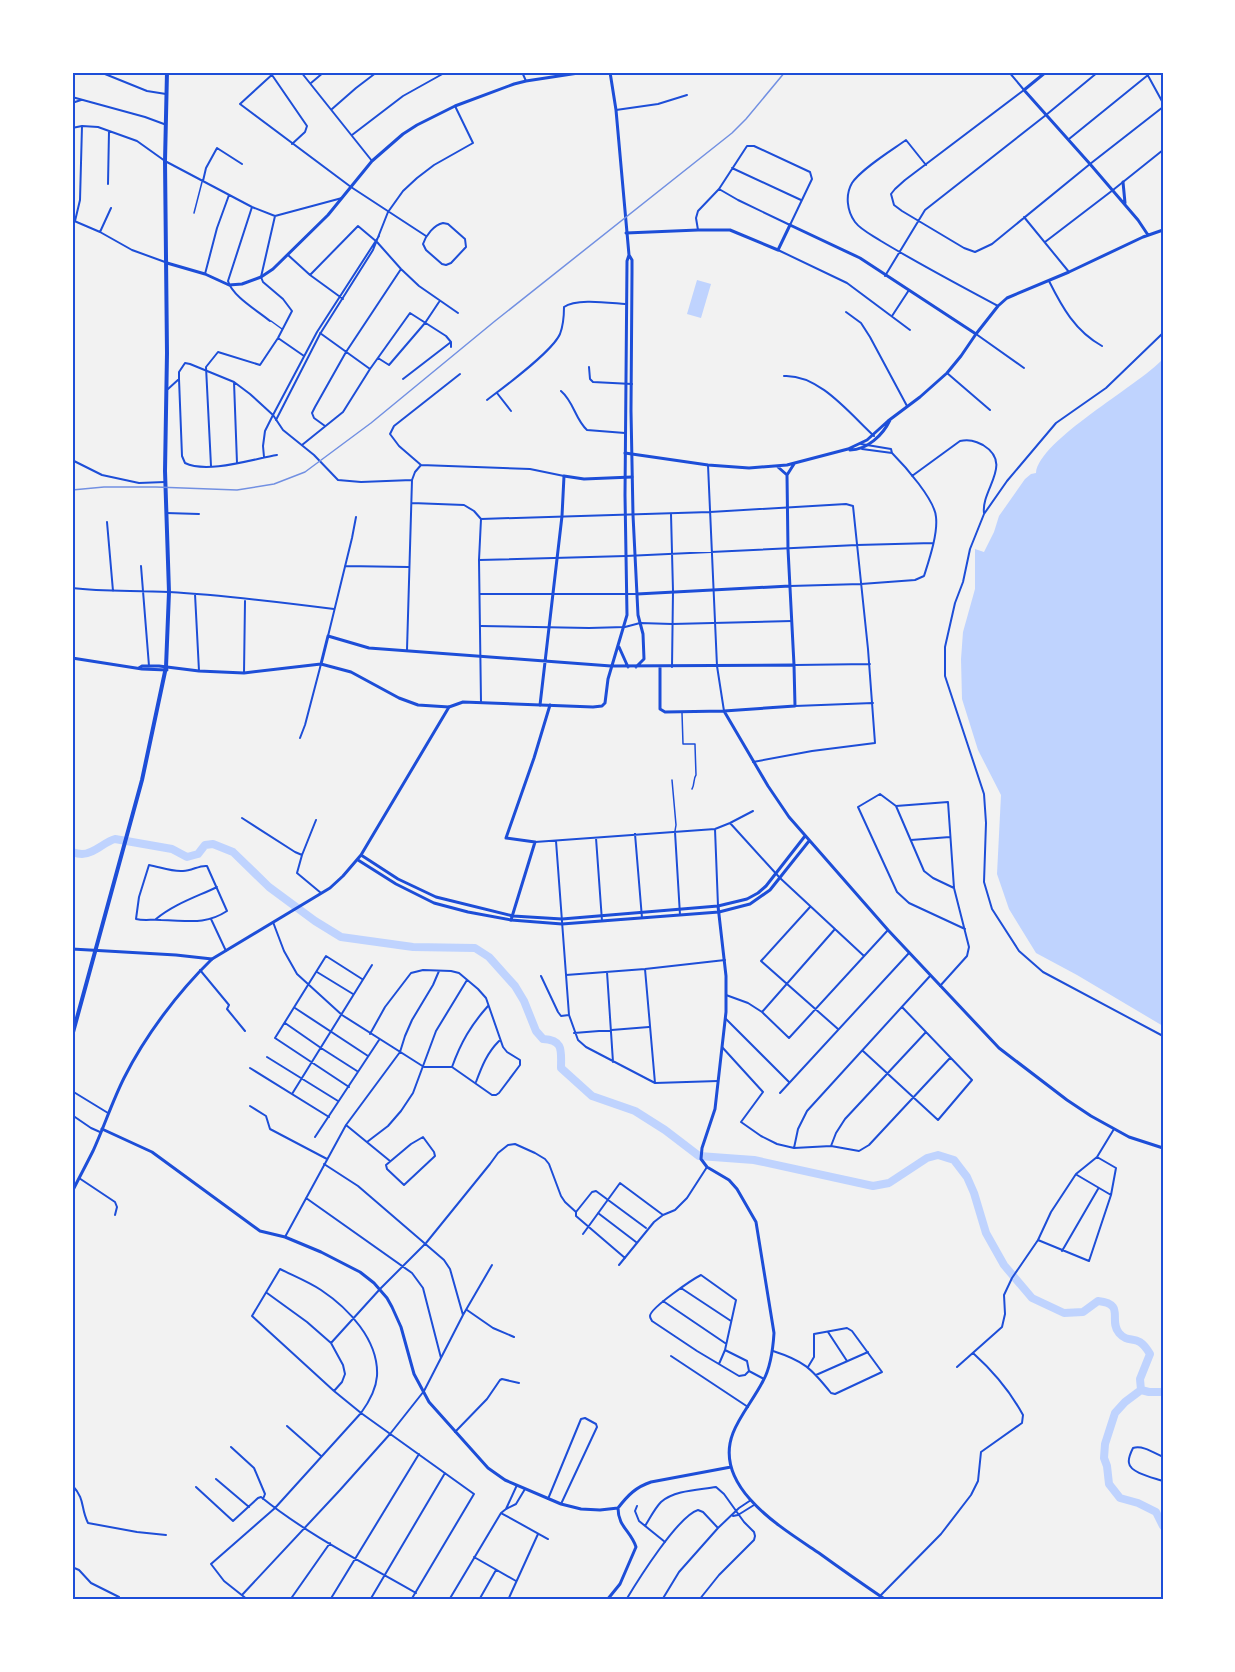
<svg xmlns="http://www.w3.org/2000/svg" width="1235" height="1672" viewBox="0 0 1235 1672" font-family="'Fira Sans',sans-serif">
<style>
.water{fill:#bfd3fe}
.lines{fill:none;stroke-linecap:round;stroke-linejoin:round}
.stream{stroke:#bfd3fe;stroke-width:1.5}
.river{stroke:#bfd3fe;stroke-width:8}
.service{stroke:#1d4ed8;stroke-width:1.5}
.pedestrian{stroke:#1d4ed8;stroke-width:1.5}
.minor{stroke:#1d4ed8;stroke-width:2}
.tertiary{stroke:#1d4ed8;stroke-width:3}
.secondary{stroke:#1d4ed8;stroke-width:3}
.primary{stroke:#1d4ed8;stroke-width:4}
.rail{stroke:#7290e2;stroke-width:1.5}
.neatline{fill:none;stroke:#1d4ed8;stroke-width:2}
</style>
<rect width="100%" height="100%" fill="#f2f2f2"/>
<path class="water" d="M697,280L711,284L701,318L687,314Z
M1163,359V1026L1077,975L1036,953L1009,909L997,874L1001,795L978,750L962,699L961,659L963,632L975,589V549L984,552L994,532L999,516L1025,479L1031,474L1036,473C1039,440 1138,386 1163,359Z"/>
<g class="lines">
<path class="stream" d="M1162,72L1163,75"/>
<path class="river" d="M72,852C75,853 79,854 82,854C94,854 104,842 115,839L172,849L187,857L198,854L205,845L213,844L233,852L269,887L315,921L341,937L413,947L475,948L489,957L515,986L524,1001L536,1031L543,1039C564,1040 561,1051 561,1068L592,1096L635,1111L665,1130L699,1156L754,1160L873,1186L889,1183L927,1158L938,1155L954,1160L967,1177L974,1193L986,1233L1004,1265L1032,1298L1064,1313L1083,1312L1098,1301C1126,1304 1108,1320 1119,1333C1130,1346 1137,1331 1150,1354L1140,1379L1141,1390
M1141,1390L1125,1402L1115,1413L1105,1444L1104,1458L1107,1466L1109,1484L1120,1498L1138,1503L1156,1512L1163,1526
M1141,1390L1149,1392H1163"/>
<path class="service" d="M194,213L202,182
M682,713L683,744H695V745L696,775C693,779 695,784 692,789
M672,780L676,825L675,831"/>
<path class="pedestrian" d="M271,321L282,329"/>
<path class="minor" d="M100,72L147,91L166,94
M275,72L240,104L351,187L426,236
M301,72L372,161
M522,72L526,81
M1009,72L1024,90L905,180L895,189L891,194L894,205L902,211L964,248L975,252L992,244L1090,164L1163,107
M1146,72L1163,103
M272,75L307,126L305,132L292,144
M311,83L324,72
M72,97L145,117L164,124
M72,103L81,100
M332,109L356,88L377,72
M616,110L658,104L687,95
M72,128L82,126L98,127L137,141L165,161L252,207L275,216L342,198
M352,135L403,96L446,72
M1069,139L1148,75
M926,165L906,140C892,150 861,169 852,183C845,195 847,211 855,222C861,230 872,235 881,241C919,264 959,285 998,306
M732,168L801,200
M203,181L206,168L217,148L242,164
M108,184L109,131
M252,207L228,281C232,296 258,311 270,321
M1024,217L1069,272
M72,220L100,232L132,250L165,262
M75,221L80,200L82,126
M443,223L448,224L465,239L466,247L451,263L446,265L442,264L426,250L423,244C426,235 434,225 443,223Z
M698,230L696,218L698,211L719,189L747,146H754L810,172L812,179L790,225L738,200L719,189
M100,232L111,208
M1045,242L1113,190L1163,150
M778,250L847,283L910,330
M288,255L310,275L343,299
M205,274L217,228L229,195
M310,275L358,226L377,242L401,269L419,286L458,313
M885,276L925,210L1046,115L1098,72
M1049,281C1062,307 1075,331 1102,346
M846,312L861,323L870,337L907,406
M892,316L909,290
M320,333L370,369
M1163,333L1106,388L1056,423L1007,481L984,514L970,549L963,582L955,603L945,647V676L984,794L986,823L984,882L992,909L1019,951L1043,972L1163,1036
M976,334L1024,368
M278,338L304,356
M378,358L389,365L425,323L439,302
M589,367L590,379L593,382L632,384
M947,373L990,410
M460,374L394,426L390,434L399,446L421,465L530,469L564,476
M784,376C819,374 850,414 874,436
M403,379L451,342
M234,382L237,463
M168,389L179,379
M561,391C574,402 575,419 587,430L625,433
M497,393L511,411
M487,400C504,387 552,352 560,334C563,326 564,316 564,307C576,298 610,303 625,304
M276,420L320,334L373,250L388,212L403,191L417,178L434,165L473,143L455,106
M325,426L314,418L312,413L315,407L346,352L401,269
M302,445L343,412L370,369L410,313L446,336L451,342V347
M862,449L892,453
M277,455C253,459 207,474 185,463L182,456L179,379V372L185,363L190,364L234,382L250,394L273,415L283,430L314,455L338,480L361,482L412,480
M264,457L263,446L265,431L273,415L317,332L379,236
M72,460L102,475L139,483L165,482
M708,465L717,666L724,711
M211,466L206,367L218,352L260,365L278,338L292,311L283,299L263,282L261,277L275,216
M912,476L960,441C969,439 975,441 983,445C1014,464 981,489 984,513
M412,503L464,505L474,511L481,519L479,560L481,702
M166,513L199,514
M671,514L673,591L672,667
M481,519L710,512L846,504L853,506L868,649L875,743L812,751L753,762
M107,522L113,591
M479,560L626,556L857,545L933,543
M141,566L149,666
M345,566L408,567
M790,586L861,584L915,580L924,576C929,560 938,534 936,517C935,500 905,466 892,453L891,449L861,444
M72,588C104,592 136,590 169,592C224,595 279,602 334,609
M195,594L199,671
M480,594H637
M481,626L589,628L625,627L640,623L672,624L792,621
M328,636L352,538L356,517
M407,650L412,480L415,472L421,465
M795,665L870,664
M244,673L245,601
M795,706L873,703
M300,738L305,725L321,664
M896,806L948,802L954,888L969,947L967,956L940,986
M242,818L295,852L302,855L297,873L321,893
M730,823L780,878L864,956
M715,829L718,906
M675,832L680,915
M635,834L642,918
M596,838L602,921
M911,840L950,837
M556,841L569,1015L578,1040L586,1047L655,1083L718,1081
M535,842L715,829L730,823L753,811
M302,855L316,820
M149,865C160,867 172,872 183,871C192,871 199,865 207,866L227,911C204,926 186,920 161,920C153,919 144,921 136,919L139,897Z
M954,888L933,878L924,871L896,806L880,794L858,807L897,892L909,903L965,929
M810,907L761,961L838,1029
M156,919C174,904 196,897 217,887
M211,919L226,951
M273,922L284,951L297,974L342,1015L424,1067H452L492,1095H496L499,1093L520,1065V1060L507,1052L503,1047L486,998L478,989L459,973L451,971L423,970L411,973L385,1007L370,1034
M645,969L655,1083
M200,970L229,1005L227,1009L245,1031
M317,972L353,994
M607,972L613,1062
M566,975L645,969L725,960
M541,976L558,1012L561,1016L569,1015
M726,995L748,1003L762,1012L789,1038L888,930
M295,1008L368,1056
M762,1012L835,929
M725,1018L789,1082
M285,1023L321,1048L357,1071
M574,1033L649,1027
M722,1047L763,1092L741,1122L761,1136L777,1144L794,1148L831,1146L859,1151L869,1145L950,1058
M863,1051L938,1120L972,1080L902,1007
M267,1057L338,1101
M452,1067C461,1042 471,1025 488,1006
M250,1068L329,1117
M476,1082C482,1066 487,1053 499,1041
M349,1087L275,1038L326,956L362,979
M72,1091L108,1113
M780,1093L909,953
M292,1094L372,965
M250,1106L266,1116L270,1129L327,1159
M72,1115L91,1128L100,1132
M346,1125L390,1161
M315,1137L379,1040
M423,1137L434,1152L435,1156L404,1185L387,1169L386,1165L411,1144Z
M367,1142L388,1126L401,1111L413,1093L436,1031L467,980
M831,1146L836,1133L845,1119L926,1032
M794,1148L798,1129L807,1111L930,976
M324,1164L358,1186L444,1260L450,1269L463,1315
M1077,1175L1111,1195
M79,1178L115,1202L117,1207L115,1215
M306,1198L412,1273L423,1288L441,1358
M576,1212L592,1192L596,1191L646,1228
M598,1213L636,1242
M583,1234L620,1183L663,1215
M285,1237L346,1125L400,1052L405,1036L412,1020L433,985L439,971
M1038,1240L1089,1261L1111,1195L1116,1168L1097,1157
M1062,1251L1098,1189
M619,1265L654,1222L663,1215L675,1210L687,1198L707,1167
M681,1288L731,1321
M267,1293L307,1322L331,1343L343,1365L345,1374L342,1382L334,1391
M663,1301L725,1343
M467,1310L493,1328L514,1337
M828,1332L847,1361
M331,1343L380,1289L426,1243L490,1164L498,1153L508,1145L515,1144L535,1153L545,1159L549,1164L561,1196L565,1202L576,1212V1216L625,1258
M725,1350L747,1361L749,1371
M773,1351C804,1361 811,1368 831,1393L835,1394L882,1372L852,1331L847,1328L814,1334V1357L808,1367
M671,1356L748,1407
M719,1364L725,1350L736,1300L701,1275C693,1279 650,1308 650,1316C650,1318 651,1319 652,1321L697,1351L739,1376L745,1375L749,1371
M957,1367L1002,1327L1005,1314L1004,1295L1012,1278L1038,1240L1051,1212L1076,1174L1097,1157L1114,1129
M749,1371L764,1379
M816,1375L868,1352
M287,1426L321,1456
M455,1432L487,1399L500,1380L502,1379L519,1383
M231,1447L254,1468L265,1494L263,1499
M1163,1457C1154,1453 1143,1445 1133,1448C1131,1452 1128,1459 1129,1463C1130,1473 1155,1478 1163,1481
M216,1479L249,1507
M72,1485C86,1500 80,1507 88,1523L137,1532L166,1535
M196,1487L233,1521L258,1498L261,1497C308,1535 364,1563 416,1593
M548,1499L581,1419L585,1418L596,1424L597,1427L561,1504
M637,1506L635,1511L639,1521L665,1542
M506,1509L516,1504L525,1489
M501,1513L548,1539
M733,1516L738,1515L754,1505
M645,1526C650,1518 655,1508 661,1502C675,1490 699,1490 716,1487L724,1494L744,1522L754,1532L755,1536L754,1540L719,1575L699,1600
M474,1557L516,1581
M72,1567L79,1570L91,1583L119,1597
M242,1595L340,1490L390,1434L424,1391L463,1315L492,1265
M880,1596L941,1534L971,1495L978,1481L981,1452L1022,1423L1023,1415C1010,1391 993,1371 973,1353
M248,1600L224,1581L211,1564L275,1508L361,1413C369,1402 376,1390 377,1376C379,1340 348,1308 321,1290C309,1282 294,1276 280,1269L252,1316L334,1391L361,1413L474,1494L411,1600
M290,1600L330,1543
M330,1600L419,1454
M370,1600L445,1473
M449,1600L501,1513L506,1509L517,1485
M479,1600L496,1570
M508,1600L538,1534
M626,1600C638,1580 678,1516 698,1510L703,1512L718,1528
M662,1600L679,1572L718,1528L739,1508L751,1500"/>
<path class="tertiary" d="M1046,72L1024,90L1090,164L1138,220L1148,235
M1123,182L1125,203
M626,233L698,230H730L778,250L790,225L860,258L976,334
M167,263L205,274L229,285L242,284L261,277L273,269L328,215L372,161L403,134L417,125L455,106L514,84L526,81L585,72
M850,450C867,450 883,435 890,420
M625,453L708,465L749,468L787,465L848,449L867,440L888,421L920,397L947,373L961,356L976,334L998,306L1007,298L1069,272L1143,237L1163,230
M778,467L787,475
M637,594L790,586
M72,658L142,669L167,670
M321,664L328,636L369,648L611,666
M794,665L788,549L787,475L794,464
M139,668L142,666H159L199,671L244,673L321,664L351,672L399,698L418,705L449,707
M540,705L562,516L564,476L584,479L632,477
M718,906L726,976V1012L715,1109L702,1148L701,1159L707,1167L729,1180L737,1189L756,1222L774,1333C773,1349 771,1367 763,1381C754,1399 740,1415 733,1433C712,1487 782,1528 819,1553C841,1569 864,1585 886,1600
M511,920L535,842L506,838L534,758L550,705
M72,949L176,955L212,959
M102,1129L152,1152L260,1231L285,1237L321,1252L360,1272L374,1283L387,1298L392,1307L401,1327L414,1374L429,1402L488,1468L505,1480L561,1504L581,1509L600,1510L618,1508C628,1495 636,1487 651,1482L731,1467
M607,1600L620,1584L636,1547C631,1531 618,1527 618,1508"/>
<path class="secondary" d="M629,255L632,260V272L631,411L633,515L638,615L643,634L644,659L636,667
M619,647L628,667
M611,666L794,665L795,706L724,711L665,712L660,709V667
M724,711L768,786L789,817L888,930L999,1048L1067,1100L1091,1116L1129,1137L1163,1148
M361,855L398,879L436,897L513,916L562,919L718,906L747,899L758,893L766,886L805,836
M358,860L396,884L434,903L468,912L511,920L562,924L719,912L750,904L770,890L809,841
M72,1192C79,1178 86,1165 93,1151C104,1127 112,1102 124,1078C145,1036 178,992 212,959L330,888L343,876L361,855L449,707L463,702L593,707L602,706L605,703L608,679L627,615L625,495L627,261L629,255L616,110L610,72"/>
<path class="primary" d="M72,1036L142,780L166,667L169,592L165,471L167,353L165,161L167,72"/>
<path class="rail" d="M72,490L104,487H156L237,490L274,484L305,472L371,423L495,321L732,133L746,119L785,72"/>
</g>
<rect width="1235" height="1672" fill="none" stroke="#ffffff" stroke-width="147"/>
<rect x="74" y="74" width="1088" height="1524" class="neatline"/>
</svg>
